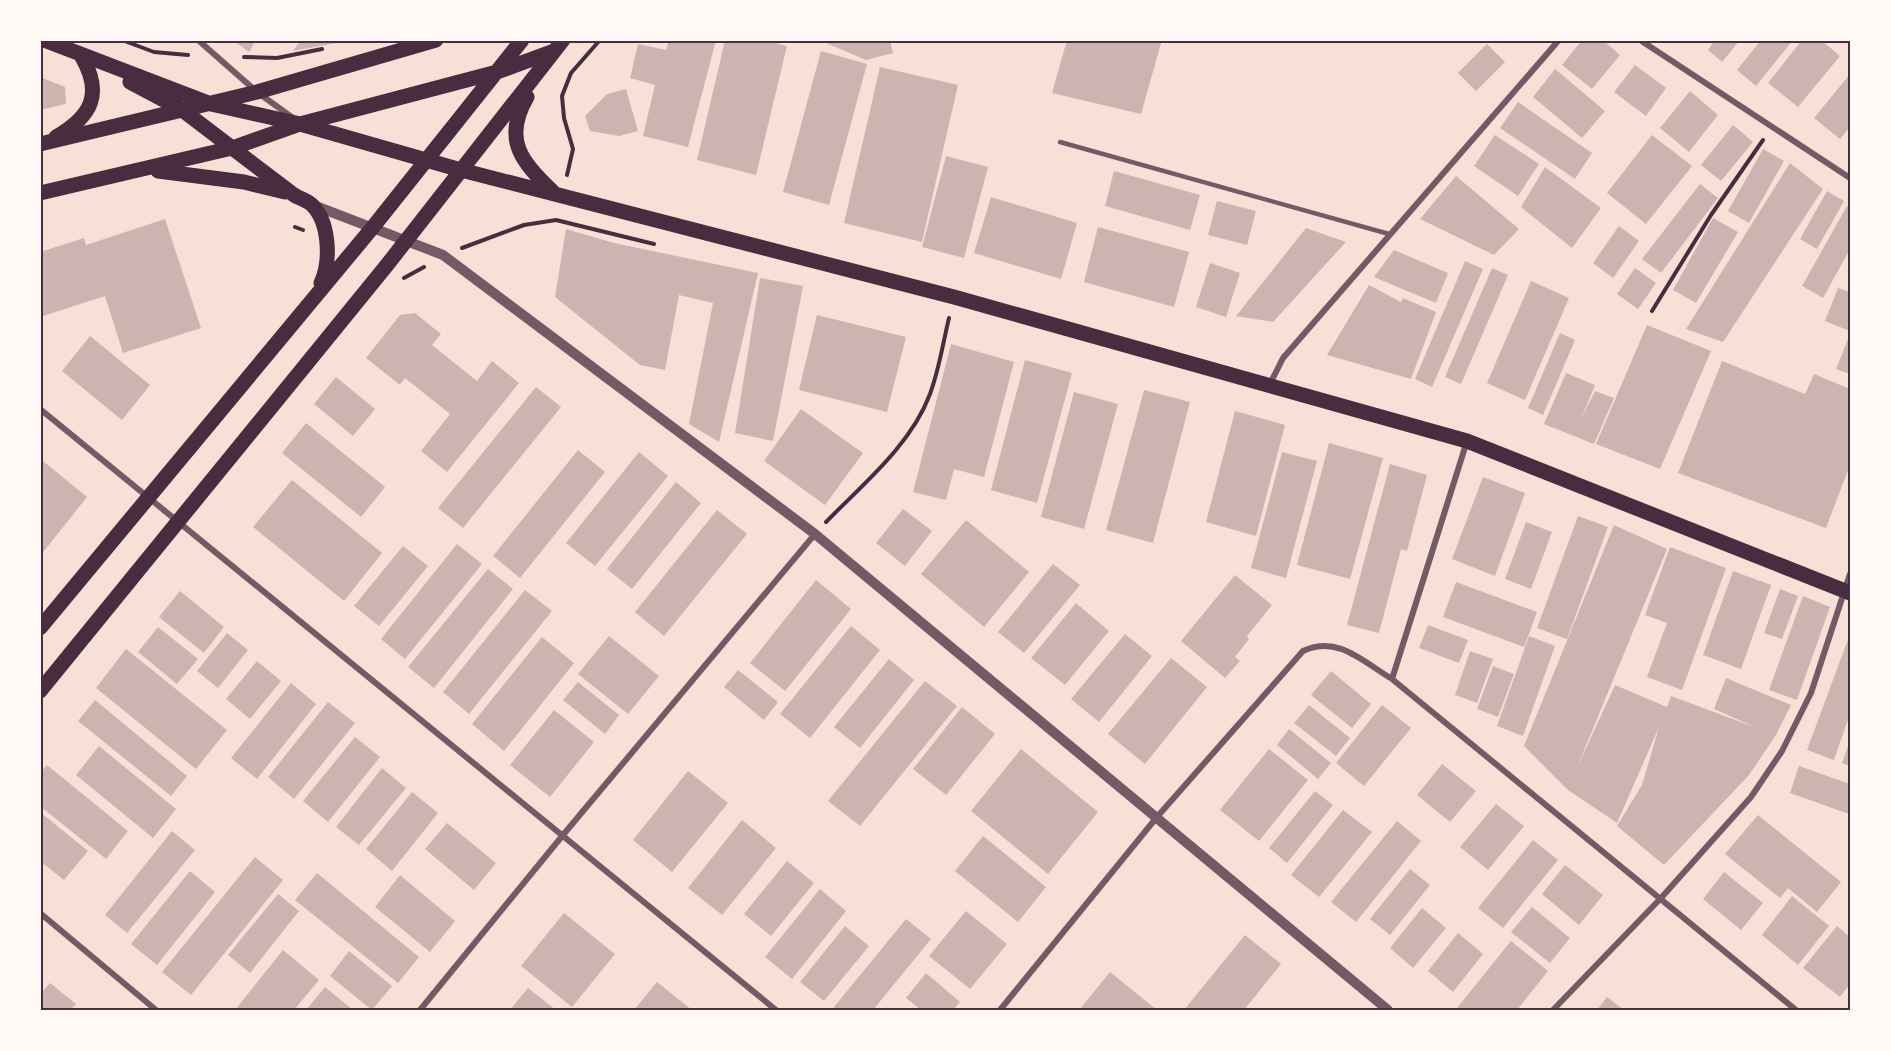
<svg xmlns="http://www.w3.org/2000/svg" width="1891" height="1051" viewBox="0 0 1891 1051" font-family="Manrope,sans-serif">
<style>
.building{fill:#ccb4b1}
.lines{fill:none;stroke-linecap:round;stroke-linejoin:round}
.path{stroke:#4a2c40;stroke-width:4}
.service{stroke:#755966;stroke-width:4.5}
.minor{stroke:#755966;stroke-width:6}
.tertiary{stroke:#755966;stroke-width:10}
.primary{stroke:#4a2c40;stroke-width:15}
.neatline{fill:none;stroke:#4a2c40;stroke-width:2}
</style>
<rect width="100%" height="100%" fill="#f7e1d7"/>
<path class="building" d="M233,40H256L249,52Z
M301,40H342V42L293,51Z
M669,40H716L688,147L643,136L655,85L630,78L638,44L666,50Z
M725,40H763L787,46L756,175L697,160Z
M819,40H890L893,53L866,60Z
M1067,40H1162L1141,114L1052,93Z
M1582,40H1603L1620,55L1592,89L1562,65Z
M1715,40H1740L1722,62L1708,50Z
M1761,40H1793L1756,86L1737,70Z
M1802,40H1821L1840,56L1798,107L1768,83Z
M1487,44L1505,62L1476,91L1458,73Z
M821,51L867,64L829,205L783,192Z
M1635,65L1666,88L1646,116L1614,92Z
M880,67L958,85L922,242L844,223Z
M1555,69L1605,111L1582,138L1533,97Z
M1850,74V127L1840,139L1814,118Z
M40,77L65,87L66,104L40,110Z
M626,89L638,131L619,136L590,131L585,116L607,94Z
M1690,91L1718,115L1689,152L1660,128Z
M1518,102L1592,153L1575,179L1500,128Z
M1733,125L1753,142L1721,181L1701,165Z
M1495,135L1539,164L1518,196L1474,166Z
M1652,135L1692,166L1646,224L1607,193Z
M1763,149L1784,161L1749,223L1728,211Z
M946,156L988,167L964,258L922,247Z
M1790,163L1823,189L1723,342L1686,329Z
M1545,167L1601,208L1572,248L1521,207Z
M1114,171L1200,195L1190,230L1105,206Z
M1456,176L1519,229L1494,255L1420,219Z
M1700,184L1718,198L1661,273L1642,259Z
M1827,191L1844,201L1817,249L1800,239Z
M991,197L1077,223L1061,279L974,253Z
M1217,201L1256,211L1247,245L1208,235Z
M1847,206L1850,208V249L1823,298L1802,286Z
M1713,218L1738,232L1696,303L1673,290Z
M165,219L201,328L123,353L105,296L40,317V252L84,238L86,245Z
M1619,226L1639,241L1613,278L1593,263Z
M1098,227L1189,252L1174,307L1084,282Z
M1306,228L1346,242L1273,322L1236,316Z
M566,229L614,243L758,273L719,442L689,424L713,303L679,295L665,370L640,365L555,297Z
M1394,250L1448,273L1436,303L1374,277Z
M1465,261L1483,269L1432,387L1415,379Z
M1210,263L1240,273L1226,317L1196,307Z
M1492,268L1508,275L1461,384L1445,377Z
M1635,268L1656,283L1638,309L1617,294Z
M760,278L803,286L773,441L735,433Z
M1531,281L1569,298L1525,400L1487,383Z
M1369,285L1401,302L1403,298L1436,312L1411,379L1327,355Z
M1838,288L1850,292V331L1825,321Z
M415,313L441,334L432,345L477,381L492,361L519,383L447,472L421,451L450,414L405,378L400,385L366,358L400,315Z
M817,315L906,337L887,412L799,390Z
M1647,325L1711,351L1660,469L1596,444Z
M1560,333L1575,340L1543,415L1528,408Z
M1850,334V374L1836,369Z
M90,336L150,385L122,420L62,371Z
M951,344L1014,362L984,477L954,469L946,500L913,492Z
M1025,360L1072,373L1037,503L991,490Z
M1722,361L1805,394L1814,374L1850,389V465L1826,528L1678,473Z
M1566,373L1595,385L1581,419L1595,391L1614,398L1594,444L1544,424Z
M336,377L375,409L353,436L314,404Z
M536,387L561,407L463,528L438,508Z
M1144,390L1190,402L1153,543L1106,530Z
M1074,392L1118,404L1084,529L1041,517Z
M801,409L863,453L825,505L764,461Z
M1235,411L1285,425L1256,536L1206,522Z
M306,423L385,487L361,517L282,453Z
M1329,443L1383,458L1350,579L1297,565Z
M578,450L605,472L520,578L493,556Z
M639,452L668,476L595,566L566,543Z
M1282,452L1317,461L1286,578L1251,568Z
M43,461L87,497L40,556V464Z
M1390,464L1427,475L1407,551L1401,549L1379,633L1347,625Z
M1483,477L1525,493L1495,576L1452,559Z
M292,480L382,553L344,601L253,527Z
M676,482L701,503L632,589L607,569Z
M903,509L932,531L905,566L876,543Z
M717,510L747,534L664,636L635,612Z
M1578,516L1608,527L1567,639L1537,628Z
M966,520L1029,572L984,627L921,574Z
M1526,522L1552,532L1531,589L1505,579Z
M1614,525L1667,549L1576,770L1615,685L1667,707L1671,696L1757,728L1714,709L1726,678L1791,705L1776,735L1749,775L1664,865L1617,826L1642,785L1659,727L1617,823L1568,790L1524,746Z
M457,544L482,564L405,659L381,639Z
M403,546L428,566L379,626L354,606Z
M1670,547L1726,568L1682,690L1647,677L1667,623L1645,615Z
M1053,564L1080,585L1024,653L998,632Z
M488,569L513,589L434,688L408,667Z
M1733,571L1771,585L1741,669L1703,655Z
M1235,575L1272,605L1247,636L1249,639L1235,657L1240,661L1225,678L1181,641Z
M816,580L851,609L785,691L750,663Z
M1456,582L1537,612L1524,647L1443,617Z
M1780,589L1798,596L1782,639L1764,633Z
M525,590L552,611L469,714L443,692Z
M180,591L224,627L204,653L159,617Z
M1803,596L1830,607L1797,700L1769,690Z
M1076,603L1109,631L1065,685L1031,658Z
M1428,625L1468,640L1459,663L1419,648Z
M851,626L880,650L810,738L780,714Z
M158,627L198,659L177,684L138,652Z
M227,633L248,650L218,688L197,671Z
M1125,634L1152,656L1099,722L1071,699Z
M1850,634V714L1834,760L1807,750Z
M609,636L659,676L628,714L578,674Z
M1529,636L1555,646L1523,736L1497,726Z
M542,637L574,663L504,751L472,724Z
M126,649L227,730L196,769L96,688Z
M1470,651L1493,659L1477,703L1455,695Z
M1171,658L1207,687L1145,764L1108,734Z
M889,659L914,680L860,748L834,727Z
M257,661L281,681L250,719L226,699Z
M1493,666L1514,674L1498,717L1477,709Z
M738,670L778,702L764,720L724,687Z
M1331,671L1371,704L1352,728L1311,695Z
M925,681L957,706L860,826L828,801Z
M578,682L619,715L605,734L563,700Z
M291,683L316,704L257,779L231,758Z
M95,700L187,776L171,796L78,721Z
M328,702L355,723L294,799L268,777Z
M1309,705L1350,738L1336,756L1294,723Z
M1382,705L1411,728L1364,786L1336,763Z
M962,707L995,734L946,795L913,769Z
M554,710L594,742L550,797L510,765Z
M1289,729L1331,763L1318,779L1277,745Z
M355,737L380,757L328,822L303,801Z
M1850,740V766L1842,763Z
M99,746L176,809L153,838L76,775Z
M1021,749L1098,812L1048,874L971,811Z
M1269,749L1308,780L1259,841L1220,810Z
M1442,764L1476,791L1450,822L1417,795Z
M47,765L128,831L106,859L40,806V773Z
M1799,766L1850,784L1849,814L1790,793Z
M382,768L406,788L359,845L336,827Z
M688,771L728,803L672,872L633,840Z
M1315,791L1333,805L1287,863L1269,848Z
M412,792L438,813L392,871L366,849Z
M1496,804L1524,826L1488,870L1460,847Z
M1343,810L1372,832L1319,897L1291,875Z
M40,812L88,851L64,880L40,861Z
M1758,815L1841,882L1817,912L1788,888L1780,898L1725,854Z
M742,820L776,848L722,915L688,888Z
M1397,821L1421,841L1356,922L1331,902Z
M447,823L496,863L474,890L425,849Z
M172,831L195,850L127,933L105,915Z
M983,836L1046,887L1018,922L955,871Z
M1533,840L1558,860L1503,928L1478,908Z
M255,857L283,880L191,995L162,972Z
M787,861L814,883L771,936L744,914Z
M1565,865L1603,895L1579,925L1542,894Z
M1410,869L1430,885L1390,935L1370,919Z
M190,871L215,892L157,965L131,944Z
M1724,872L1763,903L1741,930L1703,899Z
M317,873L419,957L398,983L295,900Z
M400,875L455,921L430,952L375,907Z
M820,889L846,911L792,979L765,957Z
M278,894L299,911L250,973L228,955Z
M1792,896L1829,926L1798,965L1762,935Z
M1532,907L1570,938L1550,963L1511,932Z
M1422,908L1446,928L1413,968L1390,948Z
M966,911L1007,944L970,989L929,956Z
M564,913L615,954L572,1007L521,966Z
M906,919L931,939L873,1010H838L834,1007Z
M845,926L869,946L824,1001L800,982Z
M1837,926L1850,937V984L1840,997L1803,968Z
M1458,933L1483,954L1453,992L1428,971Z
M1245,935L1281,964L1244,1010H1184Z
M1511,941L1548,971L1517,1010H1460L1457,1008Z
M283,950L319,980L294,1010H235Z
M349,951L392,986L372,1010L330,976Z
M1110,972L1157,1010H1079Z
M926,973L960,1002L953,1010H921L906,998Z
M657,982L692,1010H634Z
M50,983L76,1004L70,1010H40V994Z
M325,987L353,1010H306Z
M528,988L556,1010H510Z
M1607,997L1624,1010H1597Z"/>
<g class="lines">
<path class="path" d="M122,40L154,52L188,55
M244,57L277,58L322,49
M567,175L573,149L564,118L562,96L571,73L600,40
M295,227L303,230
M462,248L524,225L556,220L654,244
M404,278L424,267
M1652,311L1711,215L1763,140
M826,522C863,484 911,445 930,394C939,370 943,343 949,318"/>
<path class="service" d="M1060,142L1389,234"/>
<path class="minor" d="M198,40L257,92L293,118
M1640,40L1850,178
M1270,384L1283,358L1559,40
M40,409L776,1010
M1392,679L1467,441
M40,913L156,1010
M420,1010L563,835L815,534
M1000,1010L1157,817L1303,651C1338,635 1362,661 1392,679L1796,1010
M1553,1010L1661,898L1751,797L1782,751L1811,693L1850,574"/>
<path class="tertiary" d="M313,205L443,255L815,534L1388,1010"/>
<path class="primary" d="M44,40L211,104L300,124L461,170L954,297L1467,441L1850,593
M130,82L181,109L294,195C299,198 306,200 311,204C330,221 331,262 321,283
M527,97C502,140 522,162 553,192
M56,137C92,116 103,94 82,57
M40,144L257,92L436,40
M158,171L244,182L285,192
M40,193L232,148L300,124L497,72L554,51
M40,628L373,227L522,40
M40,691L387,265L563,40"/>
</g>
<rect width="1891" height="1051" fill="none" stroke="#fffaf5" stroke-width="84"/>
<rect x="42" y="42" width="1807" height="967" class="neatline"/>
</svg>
